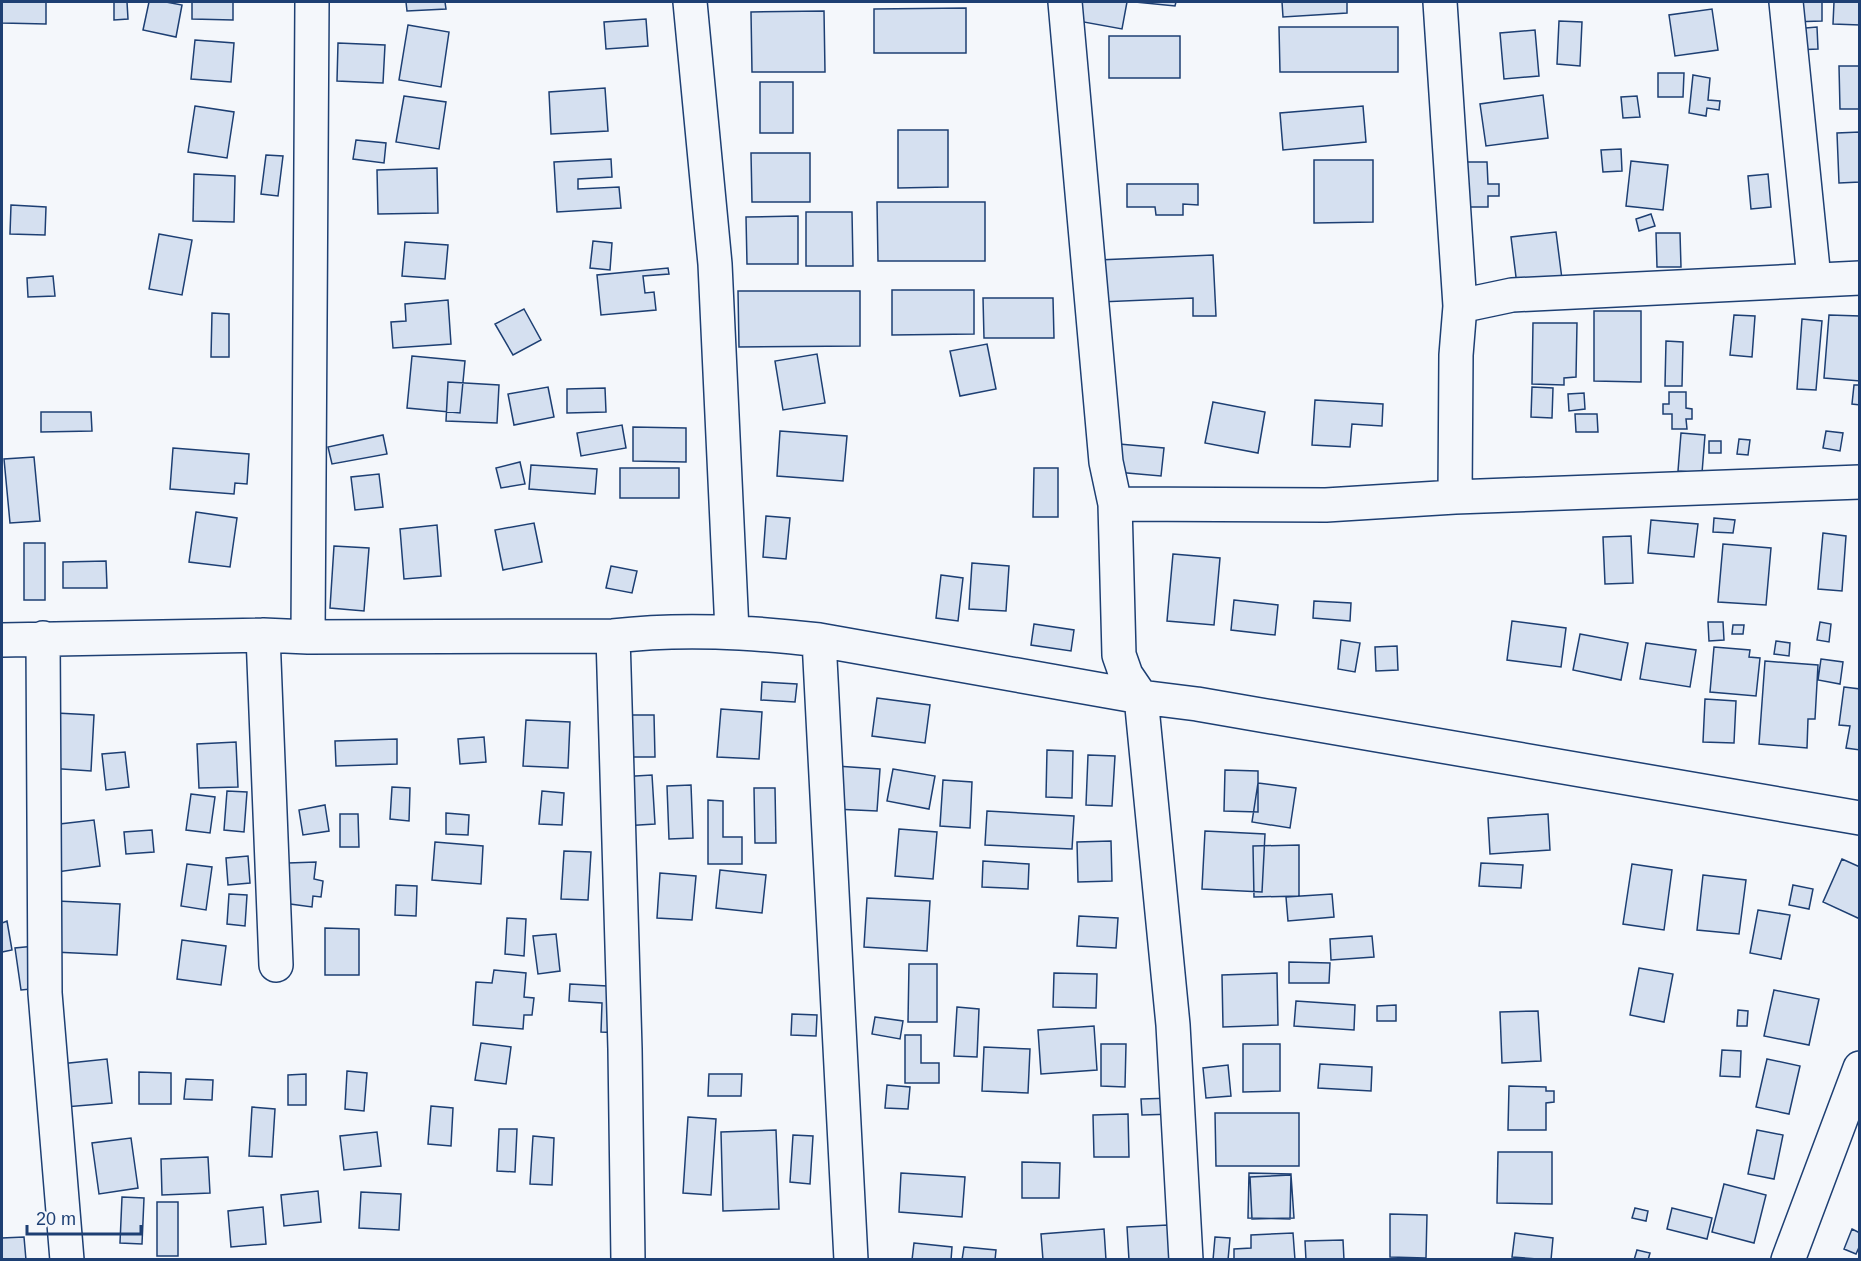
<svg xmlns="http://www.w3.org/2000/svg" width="1861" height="1261" viewBox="0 0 1861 1261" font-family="Helvetica,sans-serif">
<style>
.building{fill:#d5e0f0;stroke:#1d3f73;stroke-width:1.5}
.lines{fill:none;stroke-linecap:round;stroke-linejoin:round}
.minor-casing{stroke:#1d3f73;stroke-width:36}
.minor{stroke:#f4f7fb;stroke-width:33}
</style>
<rect width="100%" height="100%" fill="#f4f7fb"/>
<path class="building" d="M2,2H46V24L2,23Z
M114,2H127L128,19L114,20Z
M149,2H166L182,5L176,37L143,30Z
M192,2H233V20L192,19Z
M406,2H445L446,9L407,11Z
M1081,2H1127L1122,29L1078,21Z
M1135,2H1176L1175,6Z
M1282,2H1347V13L1283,17Z
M1789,2H1822V21L1790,22Z
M1834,2H1860V25L1833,24Z
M966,8V53H874V9Z
M1712,9L1718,50L1675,56L1669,15Z
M824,11L825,72H752L751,12Z
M646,19L648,46L606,49L604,22Z
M1559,21L1582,22L1580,66L1557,64Z
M408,25L449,32L441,87L399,80Z
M1279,27H1398V72H1280Z
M1817,27L1818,49L1795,50L1794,29Z
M1535,30L1539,76L1504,79L1500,33Z
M1109,36H1180V78H1109Z
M195,40L234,43L231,82L191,79Z
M338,43L385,45L383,83L337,81Z
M1839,66H1860V109H1840Z
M1658,73H1684L1683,97H1658Z
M1693,75L1710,78L1708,100L1720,101L1719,110L1707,108L1706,116L1689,113Z
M760,82H793V133H760Z
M605,88L608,131L551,134L549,92Z
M1543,95L1548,138L1486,146L1480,104Z
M404,96L446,102L439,149L396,142Z
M1637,96L1640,117L1623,118L1621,97Z
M195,106L234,112L227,158L188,152Z
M1363,106L1366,142L1283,150L1280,113Z
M898,130H948V187L898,188Z
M1860,132V182L1839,183L1837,133Z
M356,140L386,143L384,163L353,159Z
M1621,149L1622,171L1603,172L1601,150Z
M751,153H810V202H752Z
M266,155L283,156L278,196L261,194Z
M611,159L612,177L578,179V189L619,187L621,208L557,212L554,162Z
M1314,160H1373V222L1314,223Z
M1631,161L1668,165L1663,210L1626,206Z
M1465,162H1487L1488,184H1499V196H1488V207H1465Z
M437,168L438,213L378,214L377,170Z
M194,174L235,176L234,222L193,221Z
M1768,174L1771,207L1751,209L1748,176Z
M1127,184H1198V205L1183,204V215H1156L1155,207H1127Z
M877,202H985V261H878Z
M11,205L46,207L45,235L10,234Z
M806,212H852L853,266H806Z
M1651,214L1655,226L1639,231L1636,219Z
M798,216V264H747L746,217Z
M1556,232L1562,279L1517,285L1511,237Z
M1656,233H1680L1681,267H1657Z
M159,234L192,240L182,295L149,289Z
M593,241L612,243L610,270L590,268Z
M405,242L448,245L445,279L402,276Z
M1213,255L1216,316H1193V298L1100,302L1098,260Z
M668,268L669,274L643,276L645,293L654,292L656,310L601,315L597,275Z
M53,276L55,296L28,297L27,278Z
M892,290H974V334L892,335Z
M738,291H860V346L739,347Z
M983,298H1053L1054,338H984Z
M448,300L451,344L393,348L391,322L406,321L405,304Z
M524,309L541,340L513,355L495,324Z
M1594,311H1641V382L1594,381Z
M212,313L229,314V357H211Z
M1734,315L1755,316L1752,357L1730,355Z
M1829,315L1860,316V381L1824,378Z
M1802,319L1822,321L1816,390L1797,389Z
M1533,323H1577L1576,377L1564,378V385L1532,384Z
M1666,341L1683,342L1682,386H1665Z
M987,344L996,389L960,396L950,351Z
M817,354L825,403L783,410L775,361Z
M412,356L465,361L460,413L407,408Z
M448,382L499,385L497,423L446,421Z
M1854,385H1860V405L1852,404Z
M548,387L554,417L514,425L508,394Z
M1532,387L1553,388L1552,418L1531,417Z
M605,388L606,412L567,413V389Z
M1669,392H1686V408L1692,409V419H1686L1687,429H1672V414H1663V404H1669Z
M1584,393L1585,409L1569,411L1568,394Z
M1315,400L1383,404L1382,426L1352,424L1350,447L1312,445Z
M1213,402L1265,412L1258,453L1205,443Z
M41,412H91L92,431L41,432Z
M1575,414H1597L1598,432H1576Z
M622,425L626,448L581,456L577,433Z
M633,427L686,428V462L633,461Z
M780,431L847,436L843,481L777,476Z
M1826,431L1843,433L1840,451L1823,448Z
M1681,433L1705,435L1702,473L1678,471Z
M383,435L387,454L332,464L328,447Z
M1739,439L1750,440L1748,455L1737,454Z
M1709,441H1721V453H1709Z
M1119,444L1164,448L1161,476L1116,472Z
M173,448L249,454L247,484L235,483L234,494L170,489Z
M34,457L40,521L10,523L4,459Z
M520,462L525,484L501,488L496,468Z
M531,465L597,469L595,494L529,489Z
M620,468H679V498H620Z
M1034,468H1058V517H1033Z
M379,474L383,507L355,510L351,477Z
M196,512L237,518L230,567L189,562Z
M766,516L790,518L786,559L763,557Z
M1714,518L1735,520L1733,533L1713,532Z
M1651,520L1698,524L1694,557L1648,553Z
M534,523L542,562L503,570L495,530Z
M437,525L441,576L404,579L400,529Z
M1823,533L1846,536L1842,591L1818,589Z
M1631,536L1633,583L1605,584L1603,537Z
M24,543H45V600H24Z
M1723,544L1771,548L1766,605L1718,602Z
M334,546L369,548L364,611L330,608Z
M1173,554L1220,558L1214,625L1167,621Z
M106,561L107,588H63V562Z
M972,563L1009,566L1006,611L969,609Z
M611,566L637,571L632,593L606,588Z
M941,575L963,578L958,621L936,618Z
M1234,600L1278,605L1275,635L1231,630Z
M1314,601L1351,603L1350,621L1313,618Z
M1512,621L1566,628L1561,667L1507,660Z
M1708,622H1723L1724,640L1709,641Z
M1820,622L1831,624L1829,642L1817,640Z
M1034,624L1074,630L1071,651L1031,645Z
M1733,625H1744L1743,634H1732Z
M1580,634L1628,643L1621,680L1573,670Z
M1341,640L1360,643L1355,672L1338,669Z
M1776,641L1790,643L1789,656L1774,654Z
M1646,643L1696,650L1690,687L1640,679Z
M1397,646L1398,670L1376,671L1375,647Z
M1714,647L1750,650L1749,657L1760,658L1756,696L1710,692Z
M1821,659L1843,662L1840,684L1818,680Z
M1765,661L1818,665L1815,719H1808L1807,748L1759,744Z
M762,682L797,684L795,702L761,700Z
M1844,687L1860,689V750L1846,748L1850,726L1839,725Z
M877,698L930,705L925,743L872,736Z
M1705,699L1736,701L1734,743L1703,742Z
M721,709L762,712L759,759L717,757Z
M37,712L94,715L91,771L33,767Z
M631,715H654L655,757H633Z
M526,720L570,722L568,768L523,766Z
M484,737L486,762L460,764L458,739Z
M397,739V764L336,766L335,741Z
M236,742L238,787L199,788L197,744Z
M1047,750L1073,751L1072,798L1046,797Z
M125,752L129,787L106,790L102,754Z
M1088,755L1115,756L1112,806L1086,805Z
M836,766L880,769L877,811L834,809Z
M893,769L935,776L929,809L887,801Z
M1225,770L1258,771V812L1224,811Z
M652,775L655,824L623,826L619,777Z
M943,780L972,782L970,828L940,826Z
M1258,783L1296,788L1290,828L1252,822Z
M691,785L693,838L669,839L667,786Z
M392,787L410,788L409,821L390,819Z
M754,788H775L776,843H755Z
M227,791L247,792L244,832L224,830Z
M542,791L564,793L562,825L539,824Z
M191,794L215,797L210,833L186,830Z
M708,800L723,801V837H742V864H708Z
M325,805L329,831L303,835L299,810Z
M987,811L1074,816L1072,849L985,845Z
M446,813L469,815L468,835L446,834Z
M340,814H358L359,847H340Z
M1548,814L1550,850L1490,854L1488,818Z
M94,820L100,866L57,872L51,825Z
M899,829L937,832L933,879L895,876Z
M152,830L154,852L126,854L124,832Z
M1205,831L1265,834L1262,892L1202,889Z
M1111,841L1112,881L1078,882L1077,842Z
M435,842L483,846L481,884L432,880Z
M1299,845V896L1254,897L1253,846Z
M564,851L591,852L588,900L561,899Z
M248,856L250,883L228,885L226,858Z
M1842,859L1860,867V919L1823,902Z
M983,861L1029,864L1028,889L982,887Z
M316,862L314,879L323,881L321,897L313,896L312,907L283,903L288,863Z
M1481,863L1523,865L1521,888L1479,886Z
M187,864L212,867L206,910L181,906Z
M1632,864L1672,870L1664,930L1623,924Z
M720,870L766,875L762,913L716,908Z
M660,873L696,876L692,920L657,918Z
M1703,875L1746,880L1739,934L1697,930Z
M396,885L417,886L416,916L395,915Z
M1793,885L1813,889L1809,909L1789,905Z
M229,894L247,895L245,926L227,924Z
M1332,894L1334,917L1288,921L1286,897Z
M867,898L930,901L927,951L864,947Z
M57,901L120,904L117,955L54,952Z
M1758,910L1790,915L1781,959L1750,953Z
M1079,916L1118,918L1116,948L1077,946Z
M507,918L526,919L524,956L505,954Z
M7,921L12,950L2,952V923Z
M325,928L359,929V975H325Z
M556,934L560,971L538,974L533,936Z
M1372,936L1374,957L1331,960L1330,939Z
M182,940L226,946L221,985L177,979Z
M35,946L41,988L21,990L15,948Z
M1289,962L1330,963L1329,983H1289Z
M909,964H937V1022H908Z
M1639,968L1673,974L1664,1022L1630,1015Z
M494,970L526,973L524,997L534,998L532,1015H524L523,1029L473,1025L476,982L492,983Z
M1054,973L1097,974L1096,1008L1053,1007Z
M1277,973L1278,1025L1223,1027L1222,975Z
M570,984L626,987L623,1033L601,1032L602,1003L569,1001Z
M1774,990L1819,999L1809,1045L1764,1036Z
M1296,1001L1355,1005L1354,1030L1294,1026Z
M1396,1005V1021H1377V1006Z
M957,1007L979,1009L977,1057L954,1056Z
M1738,1010L1748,1011L1747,1026H1737Z
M1538,1011L1541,1061L1502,1063L1500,1012Z
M792,1014L817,1015L816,1036L791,1035Z
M875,1017L903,1021L900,1039L872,1034Z
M1094,1026L1097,1070L1041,1074L1038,1030Z
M905,1035H921V1063H939V1083H905Z
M481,1043L511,1047L506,1084L475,1080Z
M1101,1044H1126L1125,1087L1101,1086Z
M1243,1044H1280V1091L1243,1092Z
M984,1047L1030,1049L1028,1093L982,1091Z
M1722,1050L1741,1051L1740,1077L1720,1076Z
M107,1059L112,1103L65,1107L60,1064Z
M1767,1059L1800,1066L1789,1114L1756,1107Z
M1320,1064L1372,1067L1371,1091L1318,1088Z
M1228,1065L1231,1096L1206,1098L1203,1068Z
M347,1071L367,1073L364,1111L345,1109Z
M139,1072L171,1073V1104H139Z
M306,1074V1105H288V1075Z
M709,1074H742L741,1096H708Z
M186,1079L213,1080L212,1100L184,1099Z
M887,1085L910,1087L908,1109L885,1108Z
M1509,1086L1546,1087V1091H1554V1102L1546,1103V1130H1508Z
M1174,1098L1175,1114L1142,1115L1141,1099Z
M431,1106L453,1108L451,1146L428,1144Z
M252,1107L275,1109L272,1157L249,1156Z
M1215,1113H1299V1166H1216Z
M1128,1114L1129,1157H1094L1093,1115Z
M688,1117L716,1119L711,1195L683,1193Z
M499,1129H517L515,1172L497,1171Z
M776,1130L779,1209L723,1211L721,1132Z
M1757,1130L1783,1135L1774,1179L1748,1174Z
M377,1132L381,1166L344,1170L340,1136Z
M793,1135L813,1136L810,1184L790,1182Z
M533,1136L554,1138L552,1185L530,1184Z
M131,1138L138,1188L99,1194L92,1143Z
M1498,1152H1552V1204L1497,1203Z
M208,1157L210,1193L162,1195L161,1159Z
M1022,1162L1060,1163L1059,1198H1022Z
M901,1173L965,1177L962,1217L899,1212Z
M1249,1173L1291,1174L1290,1219L1248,1218Z
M1291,1175L1294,1218L1252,1219L1250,1177Z
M1724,1184L1766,1195L1754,1243L1712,1232Z
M318,1191L321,1222L284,1226L281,1195Z
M361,1192L401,1194L399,1230L359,1228Z
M122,1197L144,1198L142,1244L120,1243Z
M157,1202H178V1256H157Z
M263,1207L266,1244L231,1247L228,1211Z
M1635,1208L1648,1211L1646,1221L1632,1218Z
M1672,1208L1712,1218L1707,1239L1667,1229Z
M1390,1214L1427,1215L1426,1258L1390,1257Z
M1168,1225L1170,1260H1129L1127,1227Z
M1104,1229L1106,1260H1043L1041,1234Z
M1852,1229L1860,1233V1245L1856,1254L1844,1249Z
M1293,1233L1295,1260H1234V1249L1251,1248V1235Z
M1515,1233L1553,1238L1551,1260L1512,1257Z
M24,1237L26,1260H2V1238Z
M1215,1237L1230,1238L1228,1260H1213Z
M1343,1240L1344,1260H1306L1305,1241Z
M914,1243L952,1247L951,1260H912Z
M964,1247L996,1250L995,1260H962Z
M1637,1250L1650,1253L1648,1260H1634Z"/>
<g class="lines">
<g class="minor-casing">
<path id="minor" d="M690,2L715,264L732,631
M1065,2L1106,462L1115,504L1119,655L1126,675L1141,697L1173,1025L1186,1260
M1440,2L1460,306L1456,355L1455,497
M1786,2L1814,279
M1460,306L1512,295L1860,278
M1115,504L1326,505L1455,497L1860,482
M263,635L276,965
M613,636L625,1049L628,1260
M308,637L312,2
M43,638L45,993L67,1260
M2,640L263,635L308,637L613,636C682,628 750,632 819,640L1141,697L1197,704L1860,818
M819,640L851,1260
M1788,1260L1860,1068"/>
</g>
<use href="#minor" class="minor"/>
</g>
<rect width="1861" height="1261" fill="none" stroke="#1d3f73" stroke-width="6"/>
<path d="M27 1225v9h114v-9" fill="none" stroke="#1d3f73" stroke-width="3"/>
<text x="36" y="1225" font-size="18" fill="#1d3f73" stroke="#f4f7fb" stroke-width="4.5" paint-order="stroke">20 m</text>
</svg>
